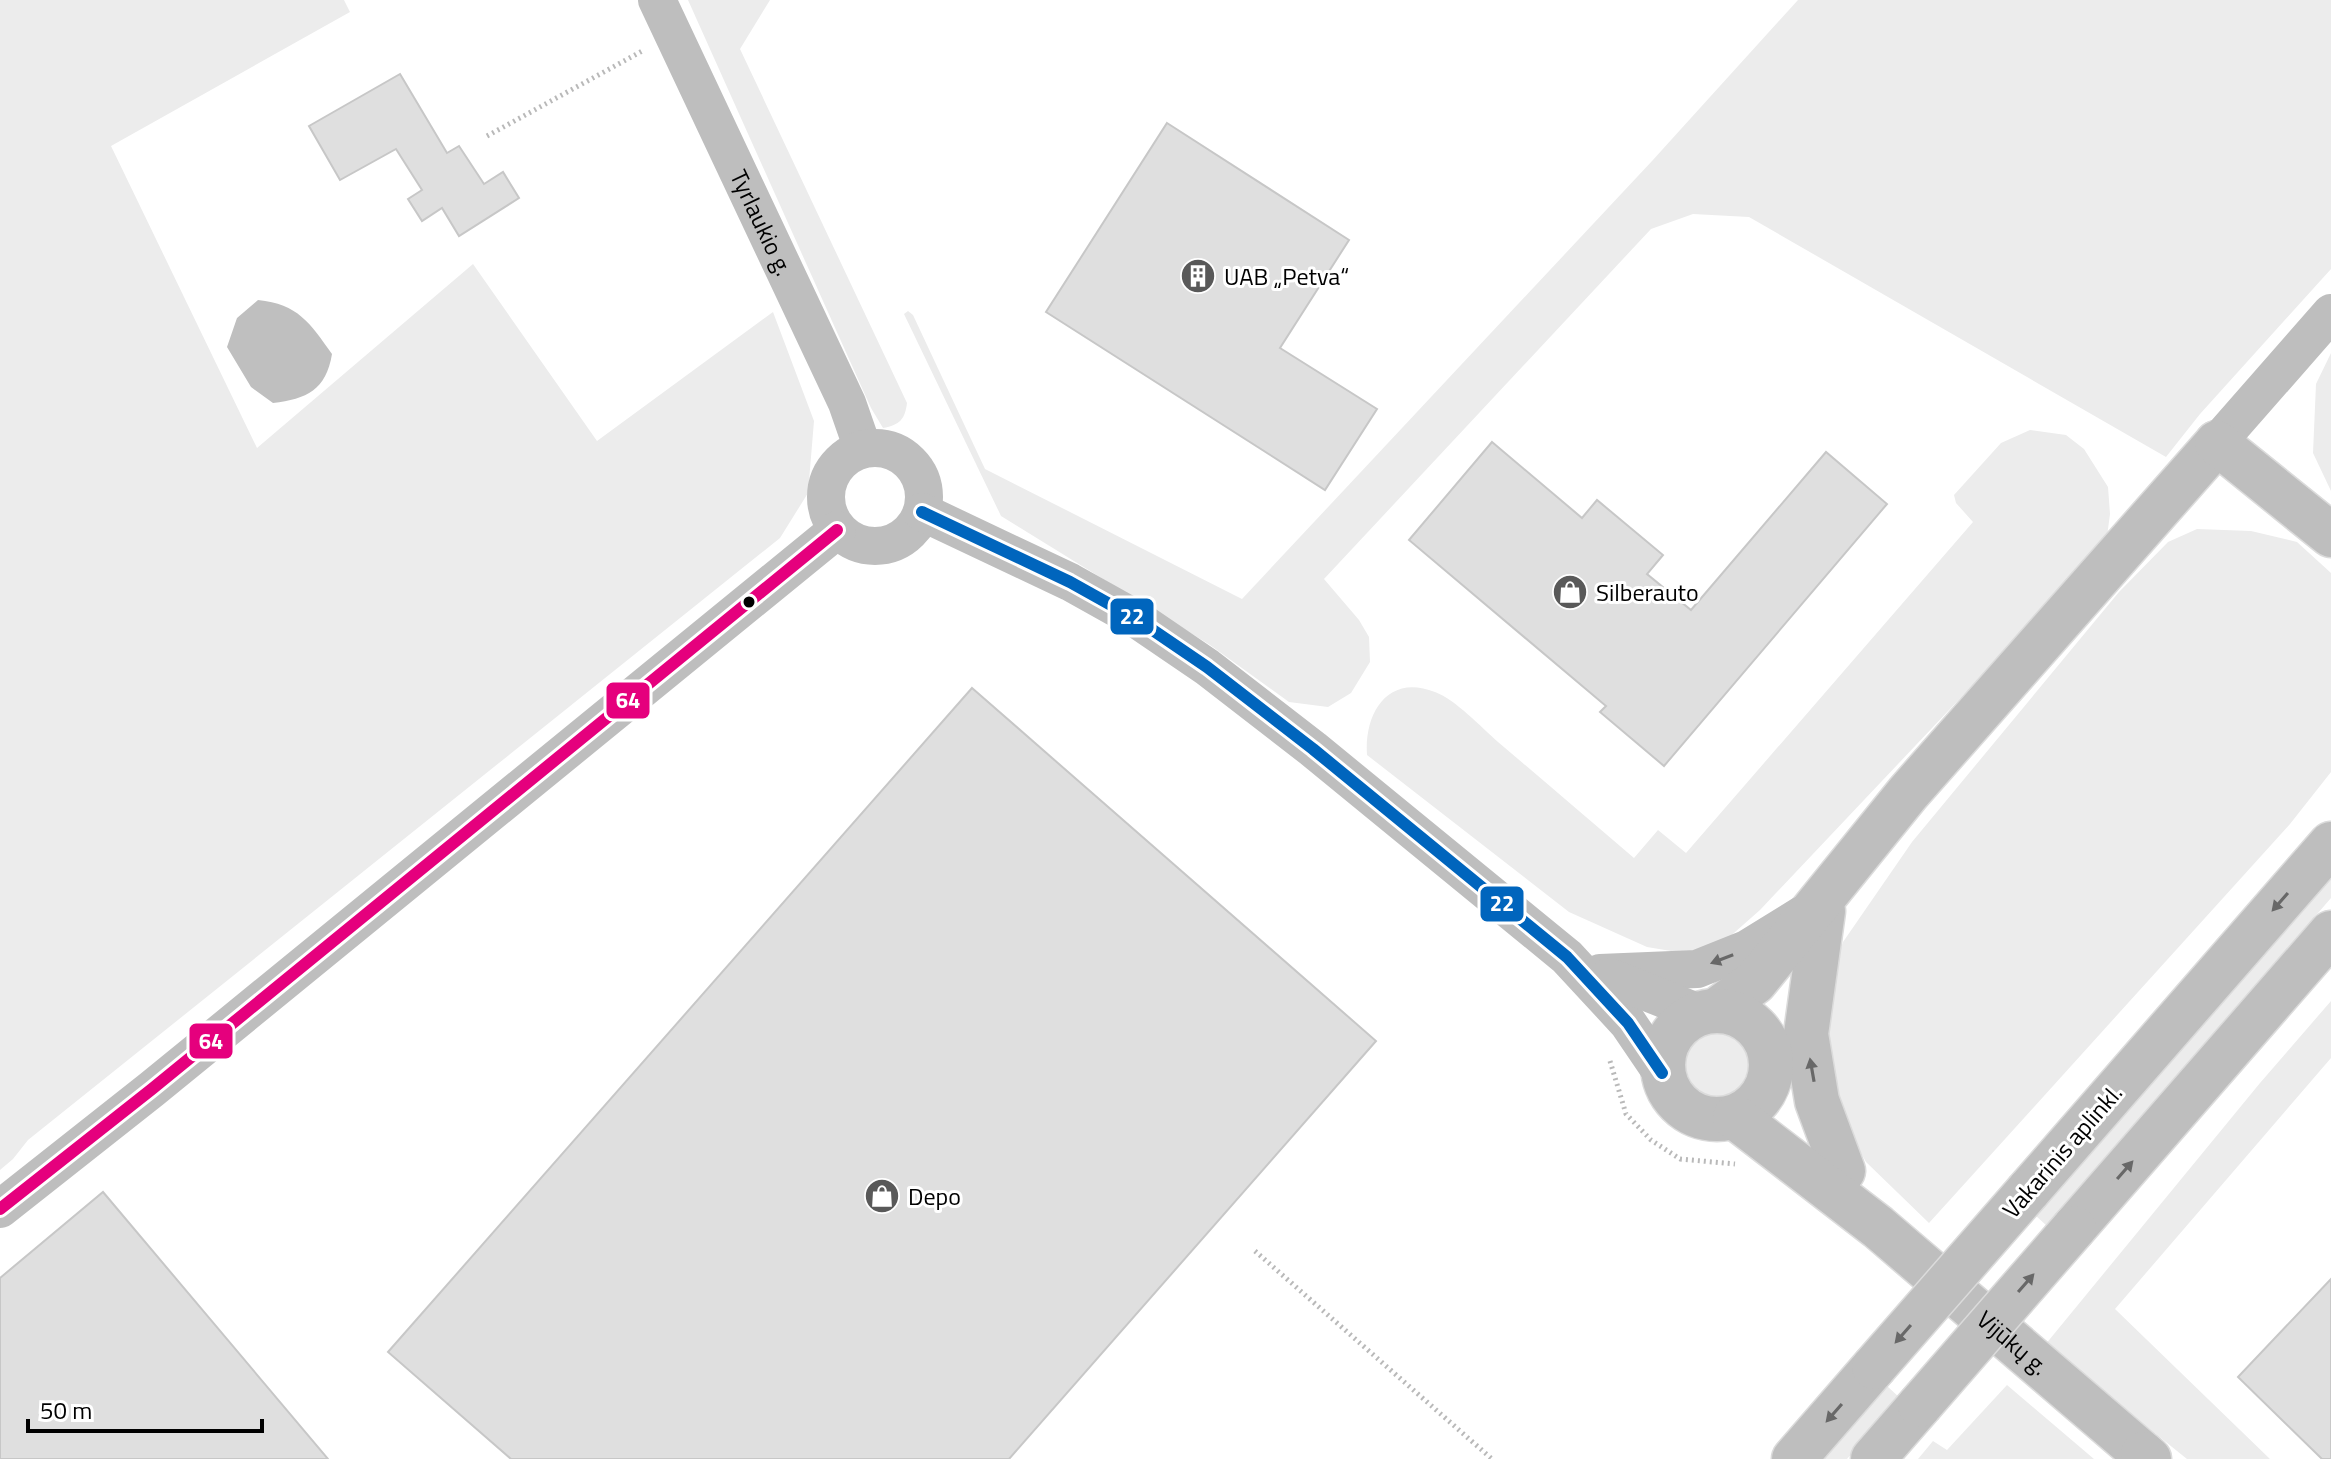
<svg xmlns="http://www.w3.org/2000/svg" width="2331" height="1459" viewBox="0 0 2331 1459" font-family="'Titillium Web',sans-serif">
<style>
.green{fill:#ececec}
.water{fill:#bfbfbf}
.building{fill:#dfdfdf;stroke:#c7c7c7;stroke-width:2}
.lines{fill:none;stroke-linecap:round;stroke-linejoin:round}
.major-casing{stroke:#dbdbdb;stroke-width:47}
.highway-casing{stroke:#dbdbdb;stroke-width:47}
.path{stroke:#b9b9b9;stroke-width:5;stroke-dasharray:2 4;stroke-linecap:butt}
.minor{stroke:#bebebe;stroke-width:38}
.major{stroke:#bebebe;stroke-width:44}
.highway{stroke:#bebebe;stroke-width:44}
.highway-bridge-casing{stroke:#dbdbdb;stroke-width:47;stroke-linecap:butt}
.highway-bridge{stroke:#bebebe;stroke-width:44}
.bus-1-casing{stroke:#fff;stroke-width:18}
.bus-2-casing{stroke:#fff;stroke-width:18}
.bus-1{stroke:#0065bd;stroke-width:12}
.bus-2{stroke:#e5007d;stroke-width:12}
.oneway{fill:#686868}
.bus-dot{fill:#000;stroke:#fff;stroke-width:3}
.labels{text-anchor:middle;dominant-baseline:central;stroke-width:6;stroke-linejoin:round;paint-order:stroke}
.street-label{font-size:24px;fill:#000;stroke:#fff}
.poi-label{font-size:24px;fill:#000;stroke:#fff;text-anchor:start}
.line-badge{stroke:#fff;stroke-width:3}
.badge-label{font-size:22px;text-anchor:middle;font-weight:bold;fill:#fff}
</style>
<rect width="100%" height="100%" fill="#fff"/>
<path class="green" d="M0,0H344L350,12L111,146L257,448L473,264L597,441L773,312L814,421L808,493L780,538L28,1140L13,1159L0,1170Z
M688,0H770L740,49L907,403C905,419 900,425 883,428L871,408Z
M1798,0H2331V269L2200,414L2166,457L1749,217L1693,214L1651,229L1324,579L1359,620L1369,637L1370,662L1351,693L1328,707L1289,702L1210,645L1001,516L904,314L908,311L913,315L985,469L1242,599L1652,161Z
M2331,353V491L2313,453L2316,384Z
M2030,430L2066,435L2084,449L2108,487L2110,514L2106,544L1760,910L1726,940L1689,954L1647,947L1569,912L1367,755C1364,713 1388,673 1435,692C1456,700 1481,727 1498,742C1543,780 1588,819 1634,858L1658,830L1686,853L1973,522L1956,503L1954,495L2001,443Z
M2197,529L2251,531L2297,542L2331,573V772L2290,824L1929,1223L1866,1162L1838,1113L1824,999L1843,942L1912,842L2119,592L2168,542Z
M2331,875V898L2047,1226L2035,1215Z
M2331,1001V1058L2115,1309L2270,1459H2187L2045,1345L2260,1083Z
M1686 1065a31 31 0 1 1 62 0a31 31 0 1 1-62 0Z
M2007,1385L2094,1459H1918L1933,1441L1947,1450Z
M1887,1386L1900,1398L1847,1459H1823Z"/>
<path class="water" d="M258,300C298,304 310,323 332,354C326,390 307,399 273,403L251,387L227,347L237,318Z"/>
<path class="building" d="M400,74L447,153L459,146L484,184L503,172L519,198L459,236L442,208L422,221L408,199L422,190L396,149L340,180L309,126Z
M1167,123L1349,240L1280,348L1377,409L1325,490L1046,312Z
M1492,442L1582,518L1597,500L1663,555L1647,574L1691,610L1826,452L1887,504L1664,766L1600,712L1606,706L1409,540Z
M972,688L1376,1041L1009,1459H511L388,1352Z
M103,1192L328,1459H0V1278Z
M2331,1279V1459H2322L2238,1377Z"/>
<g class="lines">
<g class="major-casing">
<g id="major">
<path d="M1823,911L1806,1034L1817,1101L1843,1171"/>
<path d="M1717,1010L1755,982L1908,793L2217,443"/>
<circle cx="1717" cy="1065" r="54"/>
<path id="s2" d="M1735,1117L1878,1227L2149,1459"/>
</g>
</g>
<g class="highway-casing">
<path id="highway" d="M2217,443L2331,535
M2028,1191L2331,844
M2074,1228L2331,933
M2143,1454L2146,1459
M1794,1459L1874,1367
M1873,1459L1920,1405"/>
</g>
<path class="path" d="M487,136L644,50
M1610,1061L1626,1114L1651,1140L1680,1159L1735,1164
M1255,1251L1492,1459"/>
<g class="minor">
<path id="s1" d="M657,0L847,403L863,449"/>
<path d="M2217,443L2331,313"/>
<circle cx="875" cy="497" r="49"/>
<path d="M922,512L1070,582L1138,620L1207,667L1313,749L1567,957L1628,1023L1662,1073"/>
<path d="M1600,973L1697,969L1747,949L1802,915"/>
<path d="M1609,977L1699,1013"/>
<path d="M0,1209L152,1089L837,530"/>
</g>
<use href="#major" class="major"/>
<use href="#highway" class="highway"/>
<g class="highway-bridge-casing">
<path id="highway-bridge" d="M1874,1367L2028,1191
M1920,1405L2074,1228"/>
</g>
<use href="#highway-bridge" class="highway-bridge"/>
<g class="bus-1-casing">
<path id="bus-1" d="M922,512L1070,582L1138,620L1207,667L1313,749L1567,957L1628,1023L1662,1073"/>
</g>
<g class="bus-2-casing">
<path id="bus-2" d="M0,1209L152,1089L837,530"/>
</g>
<use href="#bus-1" class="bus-1"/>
<use href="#bus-2" class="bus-2"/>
</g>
<defs><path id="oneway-solid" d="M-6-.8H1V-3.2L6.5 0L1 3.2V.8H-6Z" transform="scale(2)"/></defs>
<g class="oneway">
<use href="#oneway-solid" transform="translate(2280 902) rotate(131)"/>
<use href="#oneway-solid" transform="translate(1722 959) rotate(159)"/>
<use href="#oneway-solid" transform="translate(1812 1070) rotate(-100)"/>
<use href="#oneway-solid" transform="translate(2125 1170) rotate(-49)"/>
<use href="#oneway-solid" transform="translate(2026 1283) rotate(-49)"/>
<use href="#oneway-solid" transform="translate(1903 1334) rotate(131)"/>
<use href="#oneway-solid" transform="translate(1834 1413) rotate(131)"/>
</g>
<defs>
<g id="building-disc" transform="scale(1.8)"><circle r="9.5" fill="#595959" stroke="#fff"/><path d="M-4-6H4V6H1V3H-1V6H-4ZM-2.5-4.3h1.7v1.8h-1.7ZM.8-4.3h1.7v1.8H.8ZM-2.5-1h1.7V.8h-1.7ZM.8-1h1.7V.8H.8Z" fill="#fff"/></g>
<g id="shop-disc" transform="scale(1.8)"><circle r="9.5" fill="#595959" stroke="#fff"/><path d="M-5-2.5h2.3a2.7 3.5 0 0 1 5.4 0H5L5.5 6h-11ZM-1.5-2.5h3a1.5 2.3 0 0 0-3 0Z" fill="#fff"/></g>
</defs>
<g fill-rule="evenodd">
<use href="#building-disc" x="1198" y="276"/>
<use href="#shop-disc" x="1570" y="592"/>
<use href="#shop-disc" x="882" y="1196"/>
</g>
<circle class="bus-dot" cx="749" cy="602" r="7"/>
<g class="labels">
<g class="street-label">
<text stroke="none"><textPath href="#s1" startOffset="246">Tyrlaukio g.</textPath></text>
<text transform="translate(2062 1151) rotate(-49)">Vakarinis aplinkl.</text>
<text stroke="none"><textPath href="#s2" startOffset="358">Vijūkų g.</textPath></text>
</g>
<g class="poi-label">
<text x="1224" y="276">UAB „Petva“</text>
<text x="1596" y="592">Silberauto</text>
<text x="908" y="1196">Depo</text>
</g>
</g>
<g class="line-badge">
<rect x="1109" y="597" width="46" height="39" rx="8" fill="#0065bd"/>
<rect x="605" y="681" width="46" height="39" rx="8" fill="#e5007d"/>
<rect x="1479" y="885" width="46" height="38" rx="8" fill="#0065bd"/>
<rect x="188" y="1022" width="46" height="38" rx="8" fill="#e5007d"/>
</g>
<g class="badge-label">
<text x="1132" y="624">22</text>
<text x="628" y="708">64</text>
<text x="1502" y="911">22</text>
<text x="211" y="1049">64</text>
</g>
<path d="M28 1419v12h234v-12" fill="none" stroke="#000000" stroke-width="4"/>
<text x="40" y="1419" font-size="24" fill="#000000" stroke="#ffffff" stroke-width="6" paint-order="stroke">50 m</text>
</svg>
